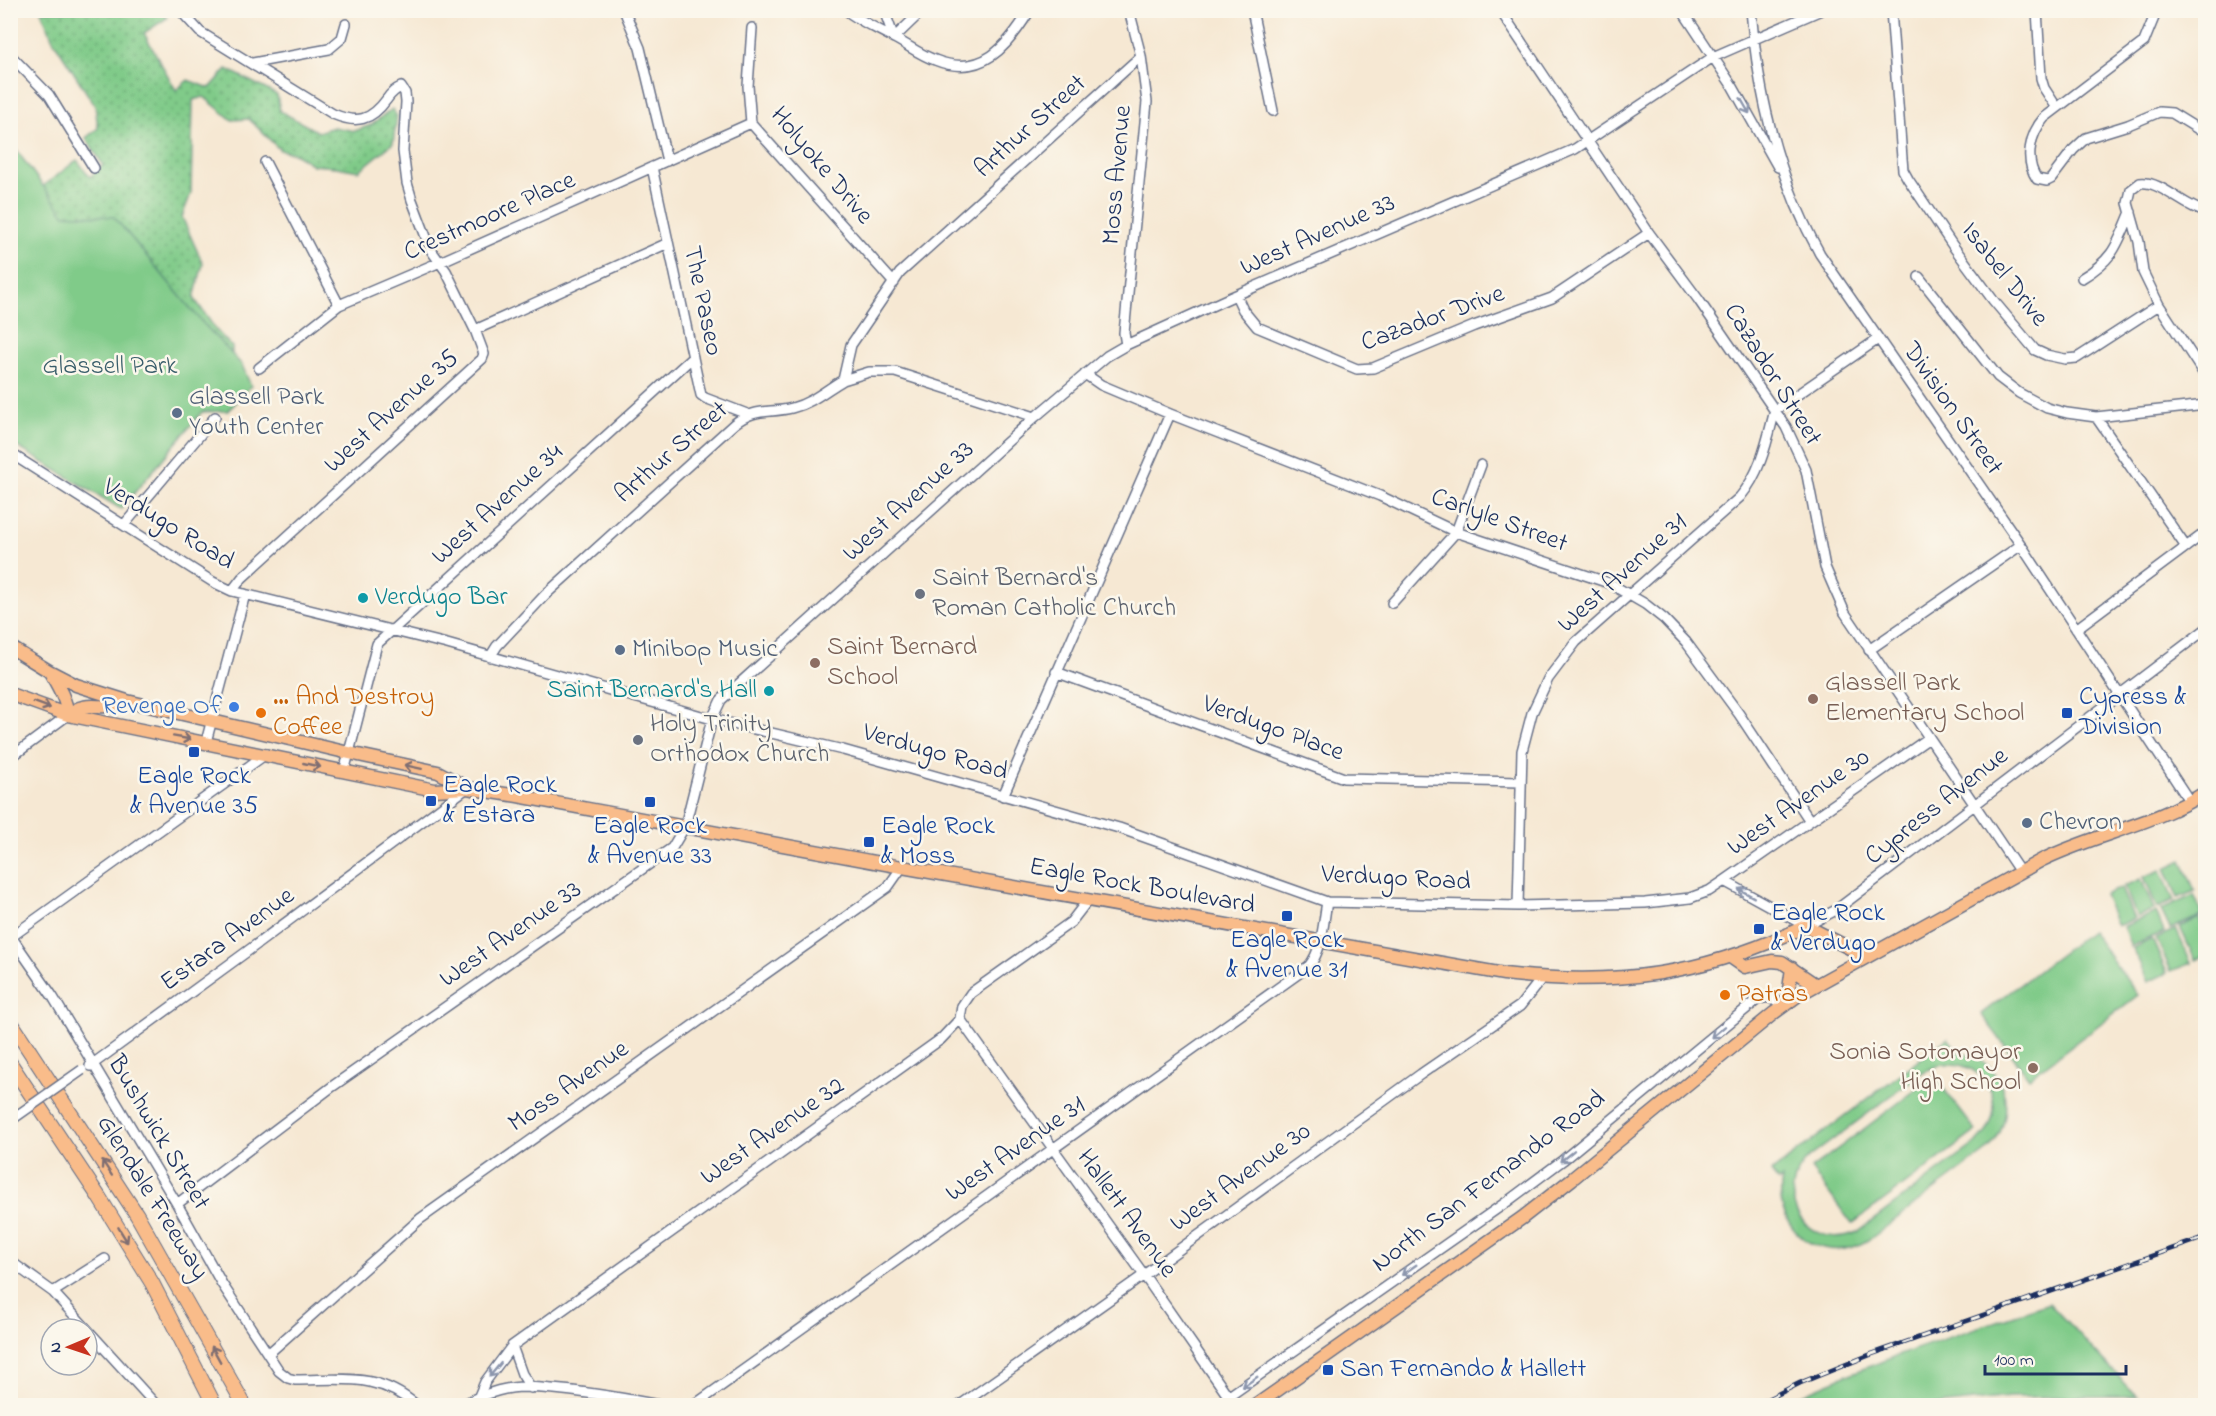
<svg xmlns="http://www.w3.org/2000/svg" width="2216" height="1416" viewBox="0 0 2216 1416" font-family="'Indie Flower',sans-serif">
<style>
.grass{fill:url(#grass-dots);stroke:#4e7d74;stroke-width:1.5}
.park{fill:#80cb89;stroke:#4e7d74;stroke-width:1.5;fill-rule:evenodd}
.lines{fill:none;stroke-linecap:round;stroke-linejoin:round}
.minor-casing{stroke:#687087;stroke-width:12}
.major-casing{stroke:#687087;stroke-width:15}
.highway-casing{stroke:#687087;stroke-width:16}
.minor{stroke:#fff;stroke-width:9}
.major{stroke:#f9bc8a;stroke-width:12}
.highway{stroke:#f9bc8a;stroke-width:14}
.rail-casing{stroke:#1b2f5e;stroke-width:5}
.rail{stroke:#fbf7ec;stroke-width:3;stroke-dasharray:9;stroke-linecap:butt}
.minor-bridge-casing{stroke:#687087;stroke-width:12;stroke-linecap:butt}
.minor-bridge{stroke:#fff;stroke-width:9}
.oneway{stroke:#8d97ae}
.oneway2{stroke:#7f6e72}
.service-dot{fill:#5c6f8a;stroke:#fbf7ec;stroke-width:2}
.worship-dot{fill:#6b7280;stroke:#fbf7ec;stroke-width:2}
.culture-dot{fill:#0f9aa8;stroke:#fbf7ec;stroke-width:2}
.education-dot{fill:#8d6e63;stroke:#fbf7ec;stroke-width:2}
.shop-dot{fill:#3f7fe0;stroke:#fbf7ec;stroke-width:2}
.food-dot{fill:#e8710a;stroke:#fbf7ec;stroke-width:2}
.transit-dot{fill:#1a4fb4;stroke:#fbf7ec;stroke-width:2}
.labels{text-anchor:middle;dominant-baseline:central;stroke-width:5;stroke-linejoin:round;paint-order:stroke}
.street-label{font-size:26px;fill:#1b2f5e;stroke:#fbf7ec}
.park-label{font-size:26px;fill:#395e6b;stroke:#fbf7ec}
.service-label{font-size:26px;fill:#4e5e75;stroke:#fbf7ec;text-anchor:start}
.worship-label{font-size:26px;fill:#5b616d;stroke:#fbf7ec;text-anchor:start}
.culture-label{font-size:26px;fill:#0d838f;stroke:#fbf7ec;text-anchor:start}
.education-label{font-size:26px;fill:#785e54;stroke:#fbf7ec;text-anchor:start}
.food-label{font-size:26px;fill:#c56008;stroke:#fbf7ec;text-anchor:start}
.transit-label{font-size:26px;fill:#164399;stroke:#fbf7ec;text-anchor:start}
.shop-label{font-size:26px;fill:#366cbe;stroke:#fbf7ec;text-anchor:end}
</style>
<defs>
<pattern id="grass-dots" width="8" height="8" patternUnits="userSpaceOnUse" patternTransform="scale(1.5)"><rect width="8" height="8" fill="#80cb89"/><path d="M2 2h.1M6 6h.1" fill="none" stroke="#68a573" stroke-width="1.8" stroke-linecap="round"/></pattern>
</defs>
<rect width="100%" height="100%" fill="#fbf7ec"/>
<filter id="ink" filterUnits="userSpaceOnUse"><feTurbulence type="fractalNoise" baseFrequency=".0167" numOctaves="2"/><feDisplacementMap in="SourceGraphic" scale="12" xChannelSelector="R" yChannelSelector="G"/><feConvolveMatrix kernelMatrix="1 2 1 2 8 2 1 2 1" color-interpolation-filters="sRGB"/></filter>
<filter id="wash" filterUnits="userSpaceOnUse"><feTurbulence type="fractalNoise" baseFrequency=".008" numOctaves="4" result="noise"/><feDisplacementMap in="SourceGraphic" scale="24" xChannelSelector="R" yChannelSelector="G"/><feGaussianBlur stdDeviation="1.35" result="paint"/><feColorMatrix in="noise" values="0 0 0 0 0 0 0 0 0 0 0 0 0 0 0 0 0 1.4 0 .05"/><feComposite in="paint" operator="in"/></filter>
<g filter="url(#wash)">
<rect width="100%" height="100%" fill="#f6e8d3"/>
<path class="grass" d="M41,11H163L167,18L144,33L176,90L188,80L210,88L227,69L277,95L280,111L318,132L334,127L355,131L371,125L392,109L397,116L393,143L359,171L336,167L313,165L294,153L280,150L249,119L232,120L204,97L193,100L191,193L182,217L203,264L194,298L216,330L232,347L233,372L29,197L77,160L90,177L103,165L86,138L98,128L95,106L53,40Z"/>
<path class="park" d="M11,143L64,214L114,217L201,321L242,365L251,386L228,411L202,412L121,509L11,443Z
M2182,860L2195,891L2178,898L2165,868Z
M2161,870L2174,901L2157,908L2144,877Z
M2141,879L2154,909L2137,917L2124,886Z
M2121,888L2134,919L2117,926L2104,895Z
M2194,895L2203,915L2170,929L2161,910Z
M2156,912L2164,932L2131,946L2123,927Z
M2199,918L2205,932V956L2195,960L2180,927Z
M2176,929L2191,963L2171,971L2156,938Z
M2091,931L2138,995L2029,1078L1981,1014Z
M2152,939L2167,973L2148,982L2133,948Z
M1948,1038L1955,1047L1952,1051C2006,1056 2024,1118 1984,1153C1955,1174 1927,1195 1899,1217C1885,1227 1870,1242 1853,1247C1834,1253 1812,1248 1798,1234C1783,1219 1778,1199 1782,1179L1778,1181L1771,1172ZM1942,1064C1989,1059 2012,1112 1976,1143L1857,1232C1807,1254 1769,1193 1810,1157L1923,1072Z
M1934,1076L1976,1131L1852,1224L1811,1169Z
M2049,1303L2137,1396L2010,1397L1929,1406L1779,1405C1866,1363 1958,1335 2049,1303Z"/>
</g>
<g filter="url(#ink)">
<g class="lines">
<g class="minor-casing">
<path id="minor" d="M180,10L200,32L333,114C357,124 371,121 387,99C391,93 394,90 401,87L405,93L406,102L403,151L407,183L412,200L431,250L446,271L475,330
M624,10L640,48L667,161
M846,10C860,22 879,29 894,38C908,45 920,55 935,60C982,79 1008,46 1030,10
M884,10L894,38
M1252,10L1273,111
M1500,10L1649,233L1698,299L1786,427L1806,470L1825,567L1845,613L2020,872
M1682,10L1733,87L1778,167
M1751,10C1758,95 1779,181 1820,254L2021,545L2190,802
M1891,10L1902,158L1903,170L1908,179L1953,246L1993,300L2035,350L2046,355L2065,359L2077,358L2159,305L2206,377
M2037,10L2041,78L2044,88L2057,108
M2157,10L2144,42L2044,118C2030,134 2024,160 2037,179L2047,181L2051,179L2073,150L2086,138L2128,125L2159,112L2172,113L2206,134
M2098,12V10
M752,28L748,86L751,123L894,283
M894,38L923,10
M10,55L49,95L94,168
M253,63L329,49L342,38L346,24
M265,162L339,305
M652,167L701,395L705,398L747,414
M1919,277L1998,377L2019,393L2047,408L2067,413L2096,417L2206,405
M2082,278C2114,259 2117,245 2131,212
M1236,295L1243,310L1257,327L1357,369L1373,368L1474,326L1552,298L1649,233
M2159,305L2143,272L2139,242L2128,203L2131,190L2140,183C2160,180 2184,207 2206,212
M1126,345L1124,333L1147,102L1141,56L1129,10
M259,368L339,305L440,262L751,123
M1085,374L1101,385L1170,414L1380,496L1456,532L1609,583L1645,604L1664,619L1686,642L1739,714L1810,821
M843,380L869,372H895L1035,417
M2096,417L2186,547
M10,453L213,582L232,591L447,644L712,719L843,750L1119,828L1327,902L1518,906L1645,903L1690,898L1709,891L1724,881L1929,738
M124,525L215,417
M232,591L242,578L482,359L484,354L475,330L668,243
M1392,603L1456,532L1481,465
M2076,629L2206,532
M1869,650L2021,545
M490,657L497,646L545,595L734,424C756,407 768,414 792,408C812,403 826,390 843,380L851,345L900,273L1141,56
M1056,672L1344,778L1520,782
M206,742L245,594
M10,758L68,715
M344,772L377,644L693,357
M1003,796L1170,414
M1724,881L1806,926L1836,910L2206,629
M1518,906L1522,751L1532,713L1548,679L1576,642L1740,497C1761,472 1767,441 1775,410L1878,339
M10,935L53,997L177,1204L222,1284L279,1371L288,1378L295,1380C343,1380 378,1372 417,1406
M11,937L266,754
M960,1019L1144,1275L1235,1406
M90,1066L245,953L467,788
M177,1204L333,1086L672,848L685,826L712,719L721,700L1035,417L1107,356L1126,345L1229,298L1575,149L1713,57L1821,10
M10,1261L53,1292L157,1406
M53,1292L105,1259
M512,1346L522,1374L531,1388
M268,1354L420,1219L888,887L902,867
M479,1396L485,1382L512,1346L941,1039L960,1019L962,1006L971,993L1071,922L1088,900
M461,1406C477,1396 505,1387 524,1387C570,1389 619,1397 664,1406
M693,1406L1309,966C1323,949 1323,923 1327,902
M959,1406L1144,1275L1421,1074L1520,1006L1542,978
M1215,1406L1508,1201L1563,1160L1758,999L1769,997L1783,1006"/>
</g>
<g class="major-casing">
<path id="major" d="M10,647L49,671L76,685L127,701L349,753L438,772L466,787
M50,672C58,686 66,699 68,715
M10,694L68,715L435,790L467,788L518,796L902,867L1504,974C1616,987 1704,975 1806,926L1867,957
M68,715C88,697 104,714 127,701
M1732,958L1745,967L1772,961L1782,962L1816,985
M1787,1003L1792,968
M1255,1406L1522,1218L1572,1179L1774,1013L1800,994L2042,860C2095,834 2156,824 2206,792"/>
</g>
<g class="highway-casing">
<path id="highway" d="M10,1021L137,1215L245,1406
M10,1063L99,1197L152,1283L215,1406"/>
</g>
<use href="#minor" class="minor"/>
<use href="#major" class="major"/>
<use href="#highway" class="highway"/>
<g class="rail-casing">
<path id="rail" d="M1754,1406L1800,1383L1872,1354L2206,1237"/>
</g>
<use href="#rail" class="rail"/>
<g class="minor-bridge-casing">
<path id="minor-bridge" d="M11,1120L82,1070"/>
</g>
<use href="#minor-bridge" class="minor-bridge"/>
</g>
<defs><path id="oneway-shaft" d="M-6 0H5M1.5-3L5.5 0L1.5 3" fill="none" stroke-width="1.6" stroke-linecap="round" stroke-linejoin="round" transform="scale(1.5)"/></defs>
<g class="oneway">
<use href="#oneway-shaft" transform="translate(1745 106) rotate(60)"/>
<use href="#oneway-shaft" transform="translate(1746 893) rotate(-151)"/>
<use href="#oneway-shaft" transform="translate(1718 1032) rotate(141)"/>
<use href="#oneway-shaft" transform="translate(1567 1156) rotate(141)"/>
<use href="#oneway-shaft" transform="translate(1409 1270) rotate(145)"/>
<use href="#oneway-shaft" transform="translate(495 1370) rotate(130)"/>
<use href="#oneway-shaft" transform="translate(1250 1382) rotate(145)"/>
</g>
<g class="oneway2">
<use href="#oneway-shaft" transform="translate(42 705) rotate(20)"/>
<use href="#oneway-shaft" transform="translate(182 738) rotate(10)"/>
<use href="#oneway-shaft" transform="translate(312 765) rotate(13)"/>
<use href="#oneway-shaft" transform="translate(413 767) rotate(-168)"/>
<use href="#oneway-shaft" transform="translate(107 1168) rotate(-123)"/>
<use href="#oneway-shaft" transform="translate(123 1235) rotate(59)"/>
<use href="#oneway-shaft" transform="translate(216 1354) rotate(-119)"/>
</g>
</g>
<g class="service-dot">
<circle cx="177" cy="413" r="6"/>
<circle cx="620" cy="650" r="6"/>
<circle cx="2027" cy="823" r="6"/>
</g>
<g class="worship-dot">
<circle cx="920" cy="594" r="6"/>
<circle cx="638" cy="740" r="6"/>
</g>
<g class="culture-dot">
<circle cx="363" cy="598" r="6"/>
<circle cx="769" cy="691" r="6"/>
</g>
<g class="education-dot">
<circle cx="815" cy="663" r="6"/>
<circle cx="1813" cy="699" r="6"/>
<circle cx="2033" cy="1068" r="6"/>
</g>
<circle class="shop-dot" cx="234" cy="707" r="6"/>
<g class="food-dot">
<circle cx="261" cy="713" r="6"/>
<circle cx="1725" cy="995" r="6"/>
</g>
<g class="transit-dot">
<rect x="2061" y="707" width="12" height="12" rx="3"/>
<rect x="188" y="746" width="12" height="12" rx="3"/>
<rect x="425" y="795" width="12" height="12" rx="3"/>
<rect x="644" y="796" width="12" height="12" rx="3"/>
<rect x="863" y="836" width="12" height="12" rx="3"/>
<rect x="1281" y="910" width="12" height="12" rx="3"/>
<rect x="1753" y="923" width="12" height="12" rx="3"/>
<rect x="1322" y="1364" width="12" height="12" rx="3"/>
</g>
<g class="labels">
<g class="street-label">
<text transform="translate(1031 127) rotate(-42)">Arthur Street</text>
<text transform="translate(821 166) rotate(50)">Holyoke Drive</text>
<text transform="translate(1118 175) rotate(-85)">Moss Avenue</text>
<text transform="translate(490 217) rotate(-24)">Crestmoore Place</text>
<text transform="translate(1318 236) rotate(-24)">West Avenue 33</text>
<text transform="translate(2004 275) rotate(52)">Isabel Drive</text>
<text transform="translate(702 301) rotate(78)">The Paseo</text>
<text transform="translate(1433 319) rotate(-20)">Cazador Drive</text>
<text transform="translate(1772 375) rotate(58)">Cazador Street</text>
<text transform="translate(1952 409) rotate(55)">Division Street</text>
<text transform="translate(392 412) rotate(-42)">West Avenue 35</text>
<text transform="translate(672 453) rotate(-41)">Arthur Street</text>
<text transform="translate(909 502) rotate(-42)">West Avenue 33</text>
<text transform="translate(498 505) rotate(-42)">West Avenue 34</text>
<text transform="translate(1499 521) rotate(20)">Carlyle Street</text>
<text transform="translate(168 525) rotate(32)">Verdugo Road</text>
<text transform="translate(1623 574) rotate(-42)">West Avenue 31</text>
<text transform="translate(1273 729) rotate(20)">Verdugo Place</text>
<text transform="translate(935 753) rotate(16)">Verdugo Road</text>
<text transform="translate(1799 803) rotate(-35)">West Avenue 30</text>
<text transform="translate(1937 807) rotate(-38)">Cypress Avenue</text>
<text transform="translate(1396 879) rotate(3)">Verdugo Road</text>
<text transform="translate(1142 887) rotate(10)">Eagle Rock Boulevard</text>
<text transform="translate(511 935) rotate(-35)">West Avenue 33</text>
<text transform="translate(228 940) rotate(-36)">Estara Avenue</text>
<text transform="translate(569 1087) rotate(-35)">Moss Avenue</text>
<text transform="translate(773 1132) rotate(-35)">West Avenue 32</text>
<text transform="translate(158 1133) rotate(59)">Bushwick Street</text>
<text transform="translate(1016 1150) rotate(-35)">West Avenue 31</text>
<text transform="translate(1241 1178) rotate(-36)">West Avenue 30</text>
<text transform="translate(1489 1182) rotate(-37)">North San Fernando Road</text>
<text transform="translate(152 1198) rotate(58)">Glendale Freeway</text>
<text transform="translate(1126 1214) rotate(54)">Hallett Avenue</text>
</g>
<g class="park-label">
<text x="110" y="367">Glassell Park</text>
</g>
<g class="service-label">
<text x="189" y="398">Glassell Park<tspan x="189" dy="30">Youth Center</tspan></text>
<text x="632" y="650">Minibop Music</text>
<text x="2039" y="823">Chevron</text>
</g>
<g class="worship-label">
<text x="932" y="579">Saint Bernard's<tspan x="932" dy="30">Roman Catholic Church</tspan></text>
<text x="650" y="725">Holy Trinity<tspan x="650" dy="30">Orthodox Church</tspan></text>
</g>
<g class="culture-label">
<text x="375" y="598">Verdugo Bar</text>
<text x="757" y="691" text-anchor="end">Saint Bernard's Hall</text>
</g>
<g class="education-label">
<text x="827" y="648">Saint Bernard<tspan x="827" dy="30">School</tspan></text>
<text x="1825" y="684">Glassell Park<tspan x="1825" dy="30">Elementary School</tspan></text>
<text x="2021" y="1053" text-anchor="end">Sonia Sotomayor<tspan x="2021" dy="30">High School</tspan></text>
</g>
<g class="food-label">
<text x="273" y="698">… And Destroy<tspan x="273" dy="30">Coffee</tspan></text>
<text x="1737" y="995">Patras</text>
</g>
<g class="transit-label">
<text x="2079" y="698">Cypress &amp;<tspan x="2079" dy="30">Division</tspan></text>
<text x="194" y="777" text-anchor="middle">Eagle Rock<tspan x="194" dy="30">&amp; Avenue 35</tspan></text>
<text x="443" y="786">Eagle Rock<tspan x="443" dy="30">&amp; Estara</tspan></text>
<text x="650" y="827" text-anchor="middle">Eagle Rock<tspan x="650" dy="30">&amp; Avenue 33</tspan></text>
<text x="881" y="827">Eagle Rock<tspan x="881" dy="30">&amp; Moss</tspan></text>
<text x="1771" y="914">Eagle Rock<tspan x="1771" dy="30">&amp; Verdugo</tspan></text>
<text x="1287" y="941" text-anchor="middle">Eagle Rock<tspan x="1287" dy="30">&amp; Avenue 31</tspan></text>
<text x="1340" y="1370">San Fernando &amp; Hallett</text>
</g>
<g class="shop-label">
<text x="222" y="707">Revenge Of</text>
</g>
</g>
<rect width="2216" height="1416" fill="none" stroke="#fbf7ec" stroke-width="36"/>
<g transform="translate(69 1347) rotate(268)"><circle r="28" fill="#fbf7ec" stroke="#a1a7b3" stroke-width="1.5"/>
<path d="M0-4.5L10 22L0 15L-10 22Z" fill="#c8321e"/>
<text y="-9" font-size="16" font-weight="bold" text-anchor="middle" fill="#1b2f5e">N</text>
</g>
<path d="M1985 1365v9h141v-9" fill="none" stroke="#1b2f5e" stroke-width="3"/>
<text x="1994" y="1365" font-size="18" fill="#1b2f5e" stroke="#fbf7ec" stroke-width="4.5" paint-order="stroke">100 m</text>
</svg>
